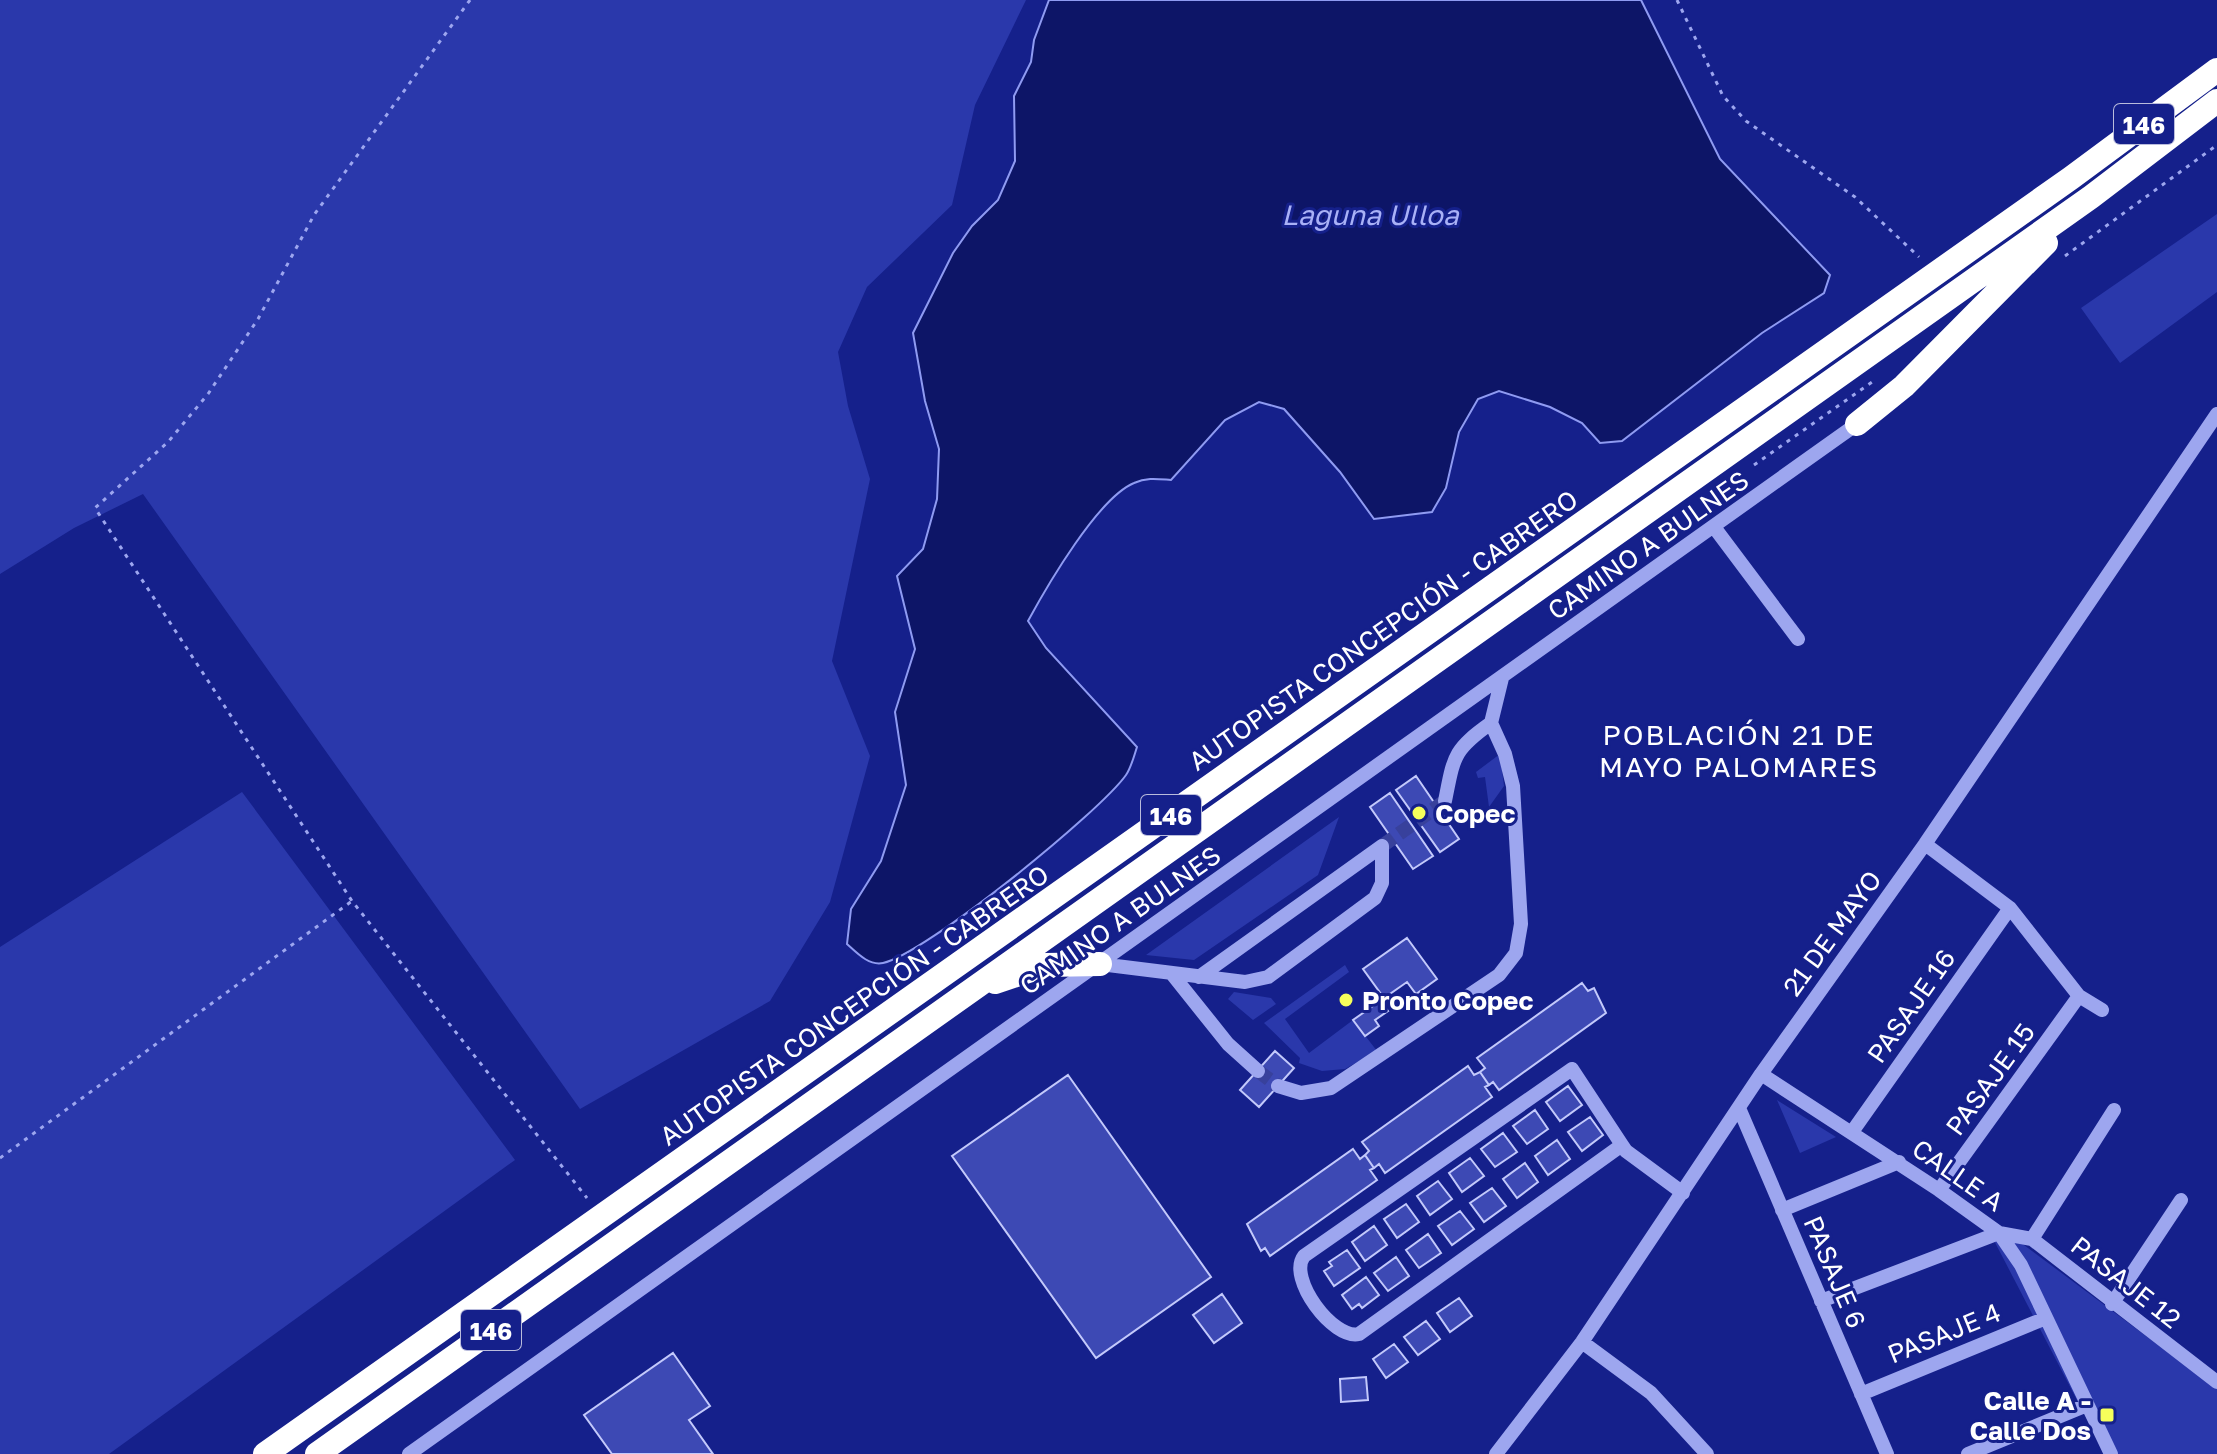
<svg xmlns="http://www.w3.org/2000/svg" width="2217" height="1454" viewBox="0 0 2217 1454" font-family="'Golos Text',sans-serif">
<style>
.green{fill:#2a38ab}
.water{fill:#0d1567;stroke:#8f9bf2;stroke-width:2}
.building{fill:#3d49b4;stroke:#c3c9fb;stroke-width:2}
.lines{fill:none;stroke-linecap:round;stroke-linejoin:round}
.minor-tunnel{stroke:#38419c;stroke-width:14;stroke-dasharray:14 7;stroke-linecap:butt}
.path{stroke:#9da6ef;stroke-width:3;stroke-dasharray:4 6;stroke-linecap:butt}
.minor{stroke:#9da6ef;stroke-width:14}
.highway{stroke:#fff;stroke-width:24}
.poi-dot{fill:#f6ff5b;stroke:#15208b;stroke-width:3}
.labels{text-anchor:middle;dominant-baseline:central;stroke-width:6;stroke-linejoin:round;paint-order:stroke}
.shield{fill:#15208b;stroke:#b9bcdc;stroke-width:2}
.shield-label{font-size:24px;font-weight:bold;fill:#fff}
.street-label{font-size:26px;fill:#fff;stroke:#15208b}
.poi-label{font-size:26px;font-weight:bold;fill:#fff;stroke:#15208b;text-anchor:start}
.water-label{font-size:28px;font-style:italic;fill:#a9b1f7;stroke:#15208b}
.neighbourhood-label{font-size:28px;letter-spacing:2px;fill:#fff;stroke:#15208b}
</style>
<rect width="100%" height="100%" fill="#15208b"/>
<path class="green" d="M0,0H1026L975,105L952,205L867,287L838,352L848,406L870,479L832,661L870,756L830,902L770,1001L580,1109L143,494L74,528L0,574Z
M2217,214V292L2120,363L2081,308Z
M1500,754L1504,786L1489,807L1485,777L1478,778L1476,772Z
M242,792L515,1160L109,1454H0V947Z
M1339,817L1318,875L1194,960L1146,955Z
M1345,965L1349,972L1285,1019L1309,1053L1353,1020L1377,1051L1345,1069L1322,1071L1299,1063L1300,1058L1264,1023Z
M1234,992L1271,998L1276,1004L1253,1020L1228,999Z
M1777,1100L1836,1137L1800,1153Z
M1988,1229L2016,1239L2217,1389V1454H2105Z"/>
<path class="water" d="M1049,0H1641L1720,159L1830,275L1824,293L1762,333L1622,441L1600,443L1582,423L1550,407L1499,391L1478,399L1459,432L1446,488L1432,512L1374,519L1340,472L1284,409L1259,402L1225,420L1171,480C1158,479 1147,477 1134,483C1098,498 1047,586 1028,621L1046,648L1137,747C1134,756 1131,768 1126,775C1100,812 924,955 883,963C869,966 857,953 847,944L851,909L881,861L906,785L895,712L915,649L897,576L923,549L937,499L939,449L925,401L913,333L953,253L972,226L998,200L1015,161L1014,96L1031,62L1034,40Z"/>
<path class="building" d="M1416,776L1459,839L1440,852L1396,790Z
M1390,793L1433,856L1413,869L1370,807Z
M1407,938L1437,979L1416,994L1407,982L1384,998L1363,969Z
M1582,983L1588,991L1594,988L1606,1013L1499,1090L1493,1082L1489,1085L1480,1072L1485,1068L1477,1058Z
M1380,1001L1388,1011L1375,1020L1379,1026L1365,1036L1353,1020Z
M1275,1051L1294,1068L1259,1107L1240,1090Z
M1468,1066L1474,1075L1480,1072L1489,1085L1485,1087L1492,1097L1385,1173L1379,1164L1374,1168L1365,1155L1369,1151L1362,1142Z
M1068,1075L1211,1277L1096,1358L952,1156Z
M1568,1086L1582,1105L1560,1121L1546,1102Z
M1535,1110L1548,1129L1527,1144L1513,1126Z
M1590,1117L1603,1135L1582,1151L1568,1132Z
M1503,1133L1517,1152L1495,1167L1481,1149Z
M1557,1140L1570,1159L1548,1175L1535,1156Z
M1353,1149L1360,1159L1365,1155L1374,1168L1370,1170L1377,1180L1270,1256L1265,1248L1261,1251L1247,1224Z
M1470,1158L1484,1176L1462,1192L1449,1173Z
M1525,1163L1538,1182L1517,1198L1503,1179Z
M1438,1181L1452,1199L1430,1215L1417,1196Z
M1492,1188L1506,1206L1484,1222L1470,1203Z
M1406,1204L1419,1222L1397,1238L1384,1219Z
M1460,1211L1474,1229L1452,1245L1438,1226Z
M1374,1226L1387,1245L1365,1261L1352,1242Z
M1428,1234L1441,1253L1419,1268L1406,1250Z
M1347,1250L1360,1268L1334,1286L1324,1271L1332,1266L1329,1262Z
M1396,1257L1409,1276L1388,1291L1374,1273Z
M1366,1277L1379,1295L1362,1308L1359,1304L1352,1309L1342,1295Z
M1222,1294L1242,1323L1214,1343L1193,1315Z
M1459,1298L1472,1316L1450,1332L1437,1313Z
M1426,1321L1440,1339L1418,1355L1404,1337Z
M1394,1344L1408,1362L1386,1378L1373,1359Z
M673,1353L710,1406L689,1420L713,1454H612L584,1415Z
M1366,1377L1368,1400L1341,1402L1340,1379Z"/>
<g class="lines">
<path class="minor-tunnel" d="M1382,846L1445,801
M1258,1071L1278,1086"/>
<path class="path" d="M470,0L314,215L258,319L208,394L168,442L95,508L352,901L587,1198
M1677,0L1723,96L1746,121L1855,197L1919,257
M2065,256L2217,145
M1754,465L1872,382
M1606,582L1613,563
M0,1158L352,901"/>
<path class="minor" d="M1714,527L1798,639
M1445,801C1454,756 1453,750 1491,723
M1925,844L2010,908L2079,996L2102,1010
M1100,964L1245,982L1268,977L1375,898L1382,883V846
M1172,974L1228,1044L1258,1071
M1199,977L1382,846
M1761,1074L1939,1190L1999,1233L2021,1265L2111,1454
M1278,1086L1301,1093L1331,1088L1499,975L1516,953L1521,924L1513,786L1505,754L1491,723L1502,678
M1739,1108L1887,1454
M1852,1132L2010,908
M1622,1145L1359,1334C1333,1340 1287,1278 1304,1256L1572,1069L1622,1145L1626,1151L1683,1193
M1939,1190L2079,996
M1782,1210L1899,1162
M1999,1233L2032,1239L2217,1382
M2032,1239L2114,1110
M1821,1301L1999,1233
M2112,1304L2181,1200
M1582,1342L1651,1393L1707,1454
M1861,1394L2046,1318
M409,1454L1857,424
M1496,1454L1582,1342L1761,1074L1925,844L2217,414
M1968,1454L2087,1405"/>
<path class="highway" d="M1857,424L1904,386L2046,243
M995,982L1046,965L1100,964
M265,1454L2071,178L2217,70
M317,1454L2091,197L2217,101"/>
</g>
<g class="poi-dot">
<circle cx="1419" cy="813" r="8"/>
<circle cx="1346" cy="1000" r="8"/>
<rect x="2099" y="1407" width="16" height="16" rx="4"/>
</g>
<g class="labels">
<g class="shield">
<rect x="2114" y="104" width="60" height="40" rx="6"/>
<rect x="1141" y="795" width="60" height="40" rx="6"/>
<rect x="461" y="1310" width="60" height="40" rx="6"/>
</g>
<g class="shield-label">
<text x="2144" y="124">146</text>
<text x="1171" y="815">146</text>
<text x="491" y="1330">146</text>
</g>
<g class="street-label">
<text transform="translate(1648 545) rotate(-35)">CAMINO A BULNES</text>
<text transform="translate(1383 630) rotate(-35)">AUTOPISTA CONCEPCIÓN - CABRERO</text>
<text transform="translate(1120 920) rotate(-35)">CAMINO A BULNES</text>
<text transform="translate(1832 933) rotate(-54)">21 DE MAYO</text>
<text transform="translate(854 1005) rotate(-35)">AUTOPISTA CONCEPCIÓN - CABRERO</text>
<text transform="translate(1911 1006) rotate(-55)">PASAJE 16</text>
<text transform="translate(1990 1079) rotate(-54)">PASAJE 15</text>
<text transform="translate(1958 1175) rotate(35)">CALLE A</text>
<text transform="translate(1835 1272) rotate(67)">PASAJE 6</text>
<text transform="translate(2126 1282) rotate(38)">PASAJE 12</text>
<text transform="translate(1944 1333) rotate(-22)">PASAJE 4</text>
</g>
<g class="poi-label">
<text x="1435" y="813">Copec</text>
<text x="1362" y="1000">Pronto Copec</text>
<text x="2091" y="1400" text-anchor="end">Calle A -<tspan x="2091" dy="30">Calle Dos</tspan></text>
</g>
<g class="water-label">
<text x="1370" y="214">Laguna Ulloa</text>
</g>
<g class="neighbourhood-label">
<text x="1739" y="734">POBLACIÓN 21 DE<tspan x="1739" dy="32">MAYO PALOMARES</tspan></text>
</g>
</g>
</svg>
